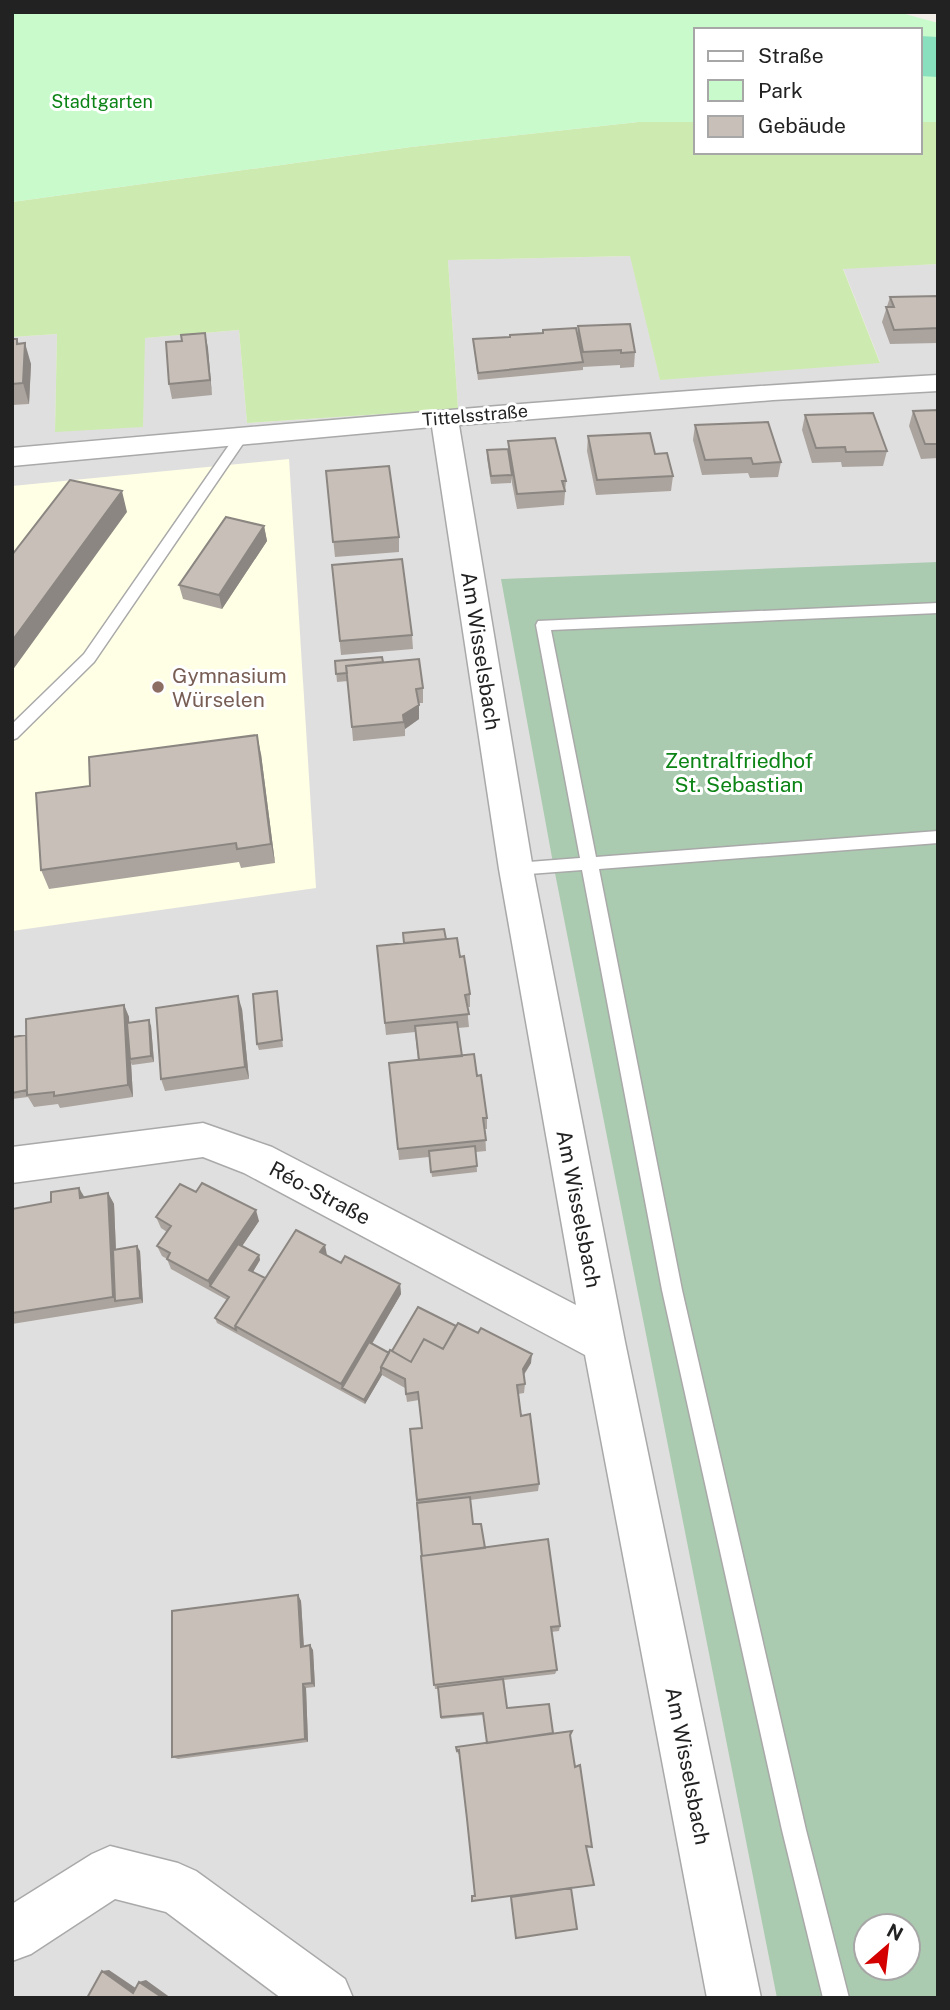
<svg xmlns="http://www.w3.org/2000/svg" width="950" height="2010" viewBox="0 0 950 2010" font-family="'Public Sans',sans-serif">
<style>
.residential{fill:#e0dfdf;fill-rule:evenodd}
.education{fill:#ffffe5}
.grass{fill:#cdebb0}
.cemetery{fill:#aacbaf;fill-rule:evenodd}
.park{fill:#c8facc}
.pitch{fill:#88e0be}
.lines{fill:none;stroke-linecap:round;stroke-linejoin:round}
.lane-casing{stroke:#a9a9a9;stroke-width:3}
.street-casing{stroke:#a9a9a9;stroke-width:3}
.lane{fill:#fff;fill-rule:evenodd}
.street{fill:#fff;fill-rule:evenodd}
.wall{fill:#aba49e}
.shaded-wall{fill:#8b8681}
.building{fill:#c7bfb8;stroke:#8b8681;stroke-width:2}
.education-dot{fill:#8d6e63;stroke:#fff;stroke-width:2.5}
.labels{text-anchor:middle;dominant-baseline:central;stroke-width:6;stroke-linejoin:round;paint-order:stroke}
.far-park-label{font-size:18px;fill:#0c8416;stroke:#fff}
.far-street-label{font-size:18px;fill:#222;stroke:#fff}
.street-label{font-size:21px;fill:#222;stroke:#fff}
.education-label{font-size:21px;fill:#785e54;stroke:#fff;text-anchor:start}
.park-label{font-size:21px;fill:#0c8416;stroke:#fff}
</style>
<rect width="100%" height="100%" fill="#f2efe9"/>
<path class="residential" d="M631,256L660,379L880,362L843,268L938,264V1998H12V337L57,334L55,431L144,338L239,330L247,423L458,409L448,260ZM866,1926H908V1968H866Z"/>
<path class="education" d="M289,459L316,888L12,931V486Z"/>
<path class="grass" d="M638,122H696V152H920V122H938V264L843,269L880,363L660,380L630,256L448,260L458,409L247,423L239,330L145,338L143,427L55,432L57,334L12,337V202L411,147Z"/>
<path class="cemetery" d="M938,562V1998H777L553,863L501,579ZM866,1926H908V1968H866Z"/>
<path class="park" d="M12,12H898L938,23V122H920V30H696V122H638L411,147L12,202Z"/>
<path class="pitch" d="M920,36L938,37V77L920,76Z"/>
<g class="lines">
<g class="lane-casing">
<path id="lane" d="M243,431L249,435L94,662L17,738L12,740V724L84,654L238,432Z
M938,603V613L551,630L596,857L938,831V843L599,869L682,1290L806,1830L849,1998H823L782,1830L662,1290L582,870L516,875L508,869L516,863L580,858L536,625L538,621Z"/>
</g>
<g class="street-casing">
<path id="street" d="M938,375V391L773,400L459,425L533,869L625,1342L761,1998H707L585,1355L244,1173L203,1157L12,1183V1147L203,1123L272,1147L576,1305L499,869L432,427L12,466V448C321,421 629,392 938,375Z
M110,1846L178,1863L196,1871L345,1979L353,1998H281L166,1912L115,1899L31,1954L12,1961V1904L92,1854Z"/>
</g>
<use href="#lane" class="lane"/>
<use href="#street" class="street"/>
</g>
<path class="wall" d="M938,291V343L890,344L882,322L890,297L936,296Z
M578,326L635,352L634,367L620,368V365L583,367V370L478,380L473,339L578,334Z
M205,333L212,395L172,399L169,384L182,341Z
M12,339H17L19,344L31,364L29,404L12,405Z
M938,410V458L921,459L909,426L913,411Z
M805,415L887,451L883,466L842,467L841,462L812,463L802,430Z
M695,425L781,462L778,477L750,478L748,473L702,475L693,440Z
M588,436L655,454L673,476L671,491L596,495L587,451Z
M508,441L566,481L564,505L517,509L511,478V483L491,484L487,458V450L508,449Z
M326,471L399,537V552L335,557Z
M264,526L267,541L222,609L183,599L179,585Z
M332,565L412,635L413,649L341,655Z
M335,661L383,662L423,688V703H418L419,719L405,729V736L353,741L348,681L337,682Z
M261,754L275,863L241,868L239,862L49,889L41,870L90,786Z
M446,939L460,957L470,994V1007H467L469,1027L458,1028L462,1056L477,1076L487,1118V1129H485L486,1151L476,1152L477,1172L432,1177L429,1157L399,1160L389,1063L418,1060L415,1032L386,1035L377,946Z
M278,998L283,1047L259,1050L257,1044Z
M124,1005L129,1017V1022L151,1026L154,1062L132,1065L131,1063L133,1097L60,1108L58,1104L34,1107L28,1097L12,1099V1037L26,1035Z
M242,1009L249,1079L165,1091L161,1079Z
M196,1192L259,1221L242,1246L259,1255L260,1260L253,1272L265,1278L327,1255L341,1263L400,1284L401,1294L372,1344L389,1353L456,1326L531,1363L524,1375L525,1384L524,1393L518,1394L521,1416L539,1484L538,1491L470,1500L473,1524L485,1548L560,1626L559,1631L551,1632L557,1670L555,1674L504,1680L507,1708L553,1733L570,1735L575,1767L592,1847L586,1848L542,1892L475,1896L460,1753L458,1754L456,1747L487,1743L483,1715L441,1719L438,1689H435L421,1556L410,1429L422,1428L419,1400L407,1402L405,1388L382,1375L365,1404L217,1323L215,1318L227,1300L171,1269L167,1259L162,1256L157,1246L167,1232L161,1228L156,1217Z
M108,1193L114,1204L116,1250L140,1251L143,1303L12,1324V1209Z
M298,1595L301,1601L304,1646L313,1650L315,1687L306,1688L308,1742L178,1759L172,1757Z"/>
<path class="shaded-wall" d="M205,333L208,348L212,395L210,380Z
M25,343L31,364L29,404L23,383Z
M122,491L127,512L12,671V641Z
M264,526L267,541L222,609L219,595Z
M419,705V719L405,729L403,715Z
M257,735L261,754L275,863L271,844Z
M238,996L242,1009L249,1079L245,1067Z
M124,1005L129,1017L131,1059H130L131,1063L133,1097L128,1085Z
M149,1020L151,1026L154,1062L151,1056Z
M79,1188L85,1198H80Z
M108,1193L114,1204L118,1301H115L118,1306L113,1297Z
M256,1210L259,1221L214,1288L210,1286L208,1281Z
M325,1245L327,1255L323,1262L320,1252Z
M137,1246L140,1251L143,1303L140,1298Z
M259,1255L260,1260L251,1275L249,1270Z
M400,1284L401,1294L345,1389L342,1388L341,1384Z
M532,1354L531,1363L522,1377L523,1369Z
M381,1371L382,1375L365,1404L364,1400Z
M298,1595L301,1601L304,1651L301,1647Z
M310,1645L313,1650L315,1687L312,1683Z
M303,1684L306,1688L308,1742L305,1739Z
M109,1970L140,1991L133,1993L102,1971Z
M146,1980L171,1998H163L139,1982Z"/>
<path class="building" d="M938,296V328L894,330L886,307H894L890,297Z
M630,324L635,352L621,353V350L583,352L578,326Z
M576,328L583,362L478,373L473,339L510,337V335L543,333V330Z
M205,333L210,380L169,384L166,342L182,341L181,335Z
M12,339H17V344L25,343L23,383L12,384Z
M938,410V444H925L913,411Z
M873,413L887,451L846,452L845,447L816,448L805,415Z
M768,422L781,462L753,464L751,458L705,460L695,425Z
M650,433L655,454L667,453L673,476L597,480L588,436Z
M555,438L566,481H562L565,491L517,494L508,441Z
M508,449L512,475L491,476L487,450Z
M389,466L399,537L333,542L326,471Z
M70,480L122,491L12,641V555Z
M226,517L264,526L219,595L179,585Z
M402,559L412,635L340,641L332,565Z
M382,657L383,662L346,666L347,673L336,674L335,661Z
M419,659L423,688L416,689L419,705L403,715L404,722L352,727L346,666Z
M257,735L271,844L237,849L236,843L41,870L36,793L90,786L89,757Z
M444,929L446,939L404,943L403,933Z
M457,938L460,957L464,956L470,994L465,995L469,1014L385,1023L377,946Z
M277,991L282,1040L257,1044L253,994Z
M238,996L245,1067L161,1079L156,1008Z
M124,1005L128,1085L54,1096V1092L27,1095L26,1019Z
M149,1020L151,1056L130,1059L127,1023Z
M457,1022L462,1056L419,1060L415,1026Z
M26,1035L27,1090L12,1093V1037Z
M474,1054L477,1076L481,1075L487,1118H483L486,1140L398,1149L389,1063Z
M475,1146L477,1166L431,1172L429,1151Z
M202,1183L256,1210L208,1281L167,1259L170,1253L157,1246L171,1226L156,1217L180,1184L196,1192Z
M79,1188L80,1198L108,1193L113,1297L12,1313V1209L51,1202V1192Z
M296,1230L325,1245L320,1252L341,1263L345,1256L400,1284L341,1384L235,1326Z
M238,1244L259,1255L249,1270L265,1278L235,1326L236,1330L215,1318L229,1297L210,1286Z
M137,1246L140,1298L115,1301L113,1250Z
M418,1307L456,1326L443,1349L424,1339L411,1362L392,1351Z
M458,1323L478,1333L481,1328L532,1354L523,1369L525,1384L517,1385L521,1416L530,1414L539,1484L417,1500L410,1429L422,1428L418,1392L406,1394L405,1379L381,1367L390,1350L411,1362L424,1339L443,1349Z
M369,1342L389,1353L381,1367V1371L364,1400L342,1388Z
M470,1497L473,1524H481L485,1548L422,1556L417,1503Z
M548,1539L560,1626L551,1627L557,1670L434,1685L421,1556Z
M298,1595L301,1647L310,1645L312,1683L303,1684L305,1739L172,1757V1611Z
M503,1679L507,1708L549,1704L553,1733L487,1743L483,1713L441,1717L438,1687Z
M572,1731L570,1735L575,1767L580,1765L592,1847L586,1846L594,1885L472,1901V1896H475L467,1819L459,1750L457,1751L456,1747Z
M571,1888L577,1929L516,1938L511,1897Z
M102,1971L133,1993L139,1982L163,1998H87Z"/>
<circle class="education-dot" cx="158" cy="687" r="7"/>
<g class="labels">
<g class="far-park-label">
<text x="102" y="101">Stadtgarten</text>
</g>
<g class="far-street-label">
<text transform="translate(475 415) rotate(-5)">Tittelsstraße</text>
</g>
<g class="street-label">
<text transform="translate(481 651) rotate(81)">Am Wisselsbach</text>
<text transform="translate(320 1193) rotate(28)">Réo-Straße</text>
<text transform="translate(579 1209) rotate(79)">Am Wisselsbach</text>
<text transform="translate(688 1766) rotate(79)">Am Wisselsbach</text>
</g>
<g class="education-label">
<text x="172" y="675">Gymnasium<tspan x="172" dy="24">Würselen</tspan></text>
</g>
<g class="park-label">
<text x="739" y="760">Zentralfriedhof<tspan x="739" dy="24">St. Sebastian</tspan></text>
</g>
</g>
<rect width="950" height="2010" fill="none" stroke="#222222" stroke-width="28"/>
<rect x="694" y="28" width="228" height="126" fill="#ffffff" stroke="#a7a7a7" stroke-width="2"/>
<rect x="708" y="51" width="35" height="10" fill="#ffffff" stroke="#a7a7a7" stroke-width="2"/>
<text x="758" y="63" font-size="21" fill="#222222">Straße</text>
<rect x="708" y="80" width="35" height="21" fill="#c8facc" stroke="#a7a7a7" stroke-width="2"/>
<text x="758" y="98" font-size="21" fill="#222222">Park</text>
<rect x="708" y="116" width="35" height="21" fill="#c7bfb8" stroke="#a7a7a7" stroke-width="2"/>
<text x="758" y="133" font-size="21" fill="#222222">Gebäude</text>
<g transform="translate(887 1947) rotate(28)"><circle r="33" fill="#ffffff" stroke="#a7a7a7" stroke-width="2"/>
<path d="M0-5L12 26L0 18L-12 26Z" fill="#d40000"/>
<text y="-10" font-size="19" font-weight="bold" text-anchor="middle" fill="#222222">N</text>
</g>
</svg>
